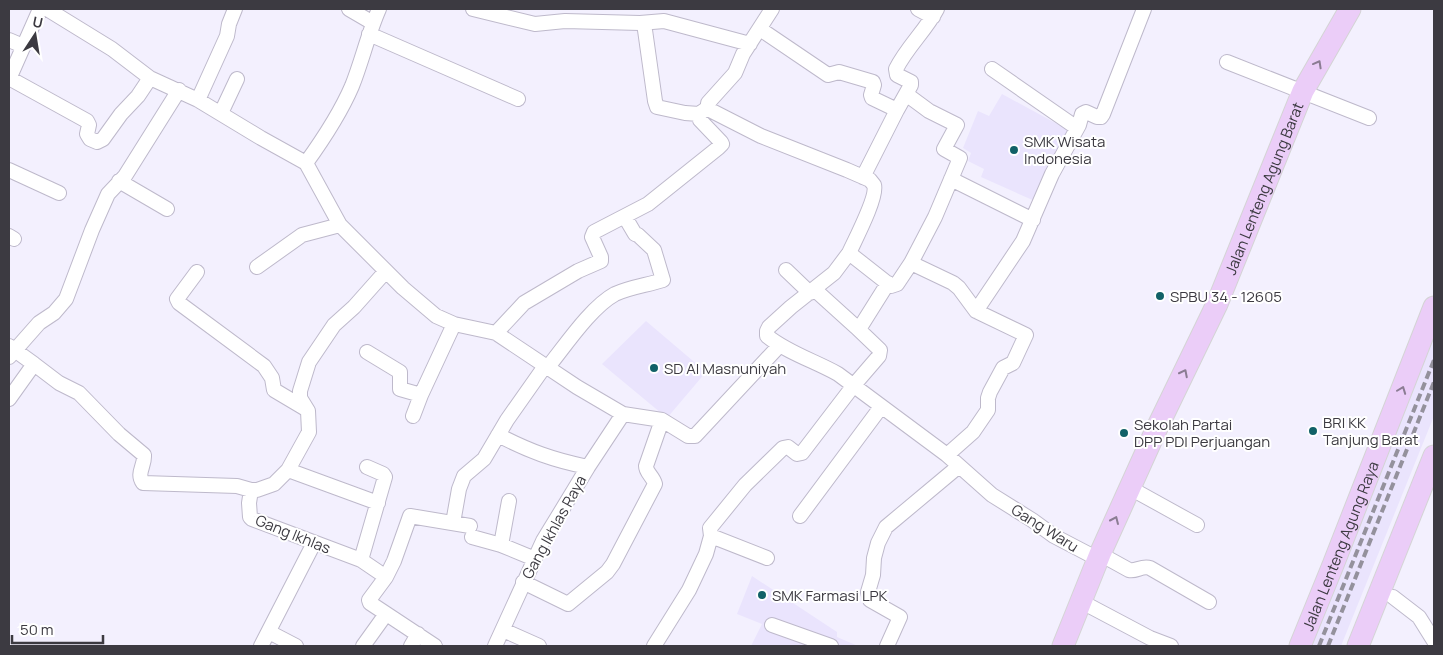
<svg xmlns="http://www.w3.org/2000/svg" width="1443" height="655" viewBox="0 0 1443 655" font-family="Manrope,sans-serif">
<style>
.built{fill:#eae4fd}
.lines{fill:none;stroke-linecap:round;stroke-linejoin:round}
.street-casing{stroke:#beb9cb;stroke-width:16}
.primary-casing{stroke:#d4d4d5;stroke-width:23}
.street{stroke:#fff;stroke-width:14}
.primary{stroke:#ebcdf8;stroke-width:21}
.rail{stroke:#94919c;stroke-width:4;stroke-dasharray:8 4;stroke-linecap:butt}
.oneway{stroke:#8b7c93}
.poi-dot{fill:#116167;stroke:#fff;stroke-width:2}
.labels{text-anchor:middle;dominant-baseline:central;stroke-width:4;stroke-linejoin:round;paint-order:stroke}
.poi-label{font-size:15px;fill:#3c3a41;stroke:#fff;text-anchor:start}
.street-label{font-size:15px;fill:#3c3a41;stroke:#fff}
</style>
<rect width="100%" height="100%" fill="#f3f0fe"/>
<path class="built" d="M1002,94L1070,131L1037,202L981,177L984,169L968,161L971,153L963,148L978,111L989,116Z
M1434,318V416L1341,646H1299Z
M646,321L706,372L667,418L602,364Z
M752,576L837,632V637L858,646H751L762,624L737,614Z"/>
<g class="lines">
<g class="street-casing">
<path id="street" d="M47,9L112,49L150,78L198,100L261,138L306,163L340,225L403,288L436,316L454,324L496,333L577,387L623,414L662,420L688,436H695L779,346
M349,9L373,23
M473,9L535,24L565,21L640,23L664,21L750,44
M772,9L743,54L735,73L708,103V109L761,136L847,170L870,180L874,185C878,196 855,240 849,253L891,286L897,284L911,263L953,283L959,288L976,311L1026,335L1013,363L1003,368L990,392L988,398V410L973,432L947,455
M918,9L933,17
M644,23L655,101L657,107L685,113L699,114L706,109
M760,29L828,75L839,72L873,82L874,85L871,95L872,98L897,110
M369,34L518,99
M9,40L23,46
M1227,62L1369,118
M992,69L1077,128
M9,78L87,121L89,125L87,134L90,139L97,142L103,139L121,114L138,96L150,78
M9,79L40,9
M906,94L929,111L957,125L944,149L960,158L935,217L911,263
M198,100L227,36L229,24L235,9
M221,113L237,79
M306,163C324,138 340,114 352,86C362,61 368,34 379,9
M9,170L59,193
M863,177L897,110L911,85V82L897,75L896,69C907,47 926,30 937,9
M951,179L1033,220
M119,181L167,209
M9,236L14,239
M849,253L834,273L791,307L769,327L767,331V336C788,353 815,361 838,374L947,455L992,495L1032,520L1054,536L1098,559
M257,267L302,235L340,225
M786,270L810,293
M197,272L177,299L179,303L264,366L272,378L274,390L306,409
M814,289L856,327L861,326L888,283
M976,311L1023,241L1052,174L1079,125L1082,114L1086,112L1097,117H1101L1103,114L1144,9
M496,333L524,303L578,271L601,261V257L592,237L594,232L648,204L718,148L722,144L721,142L700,120L699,114
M9,346L34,364L9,399
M367,352L400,372V389L421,395
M9,357L39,323L54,313L66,299L92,230L108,194L125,176L179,90
M34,364L59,383L79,393L119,434L144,455C145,466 136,473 143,483L237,486L251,490H257L274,484L288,470L309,432L308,411L300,398V391L309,362L334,325L354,307L386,271
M548,367C565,346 591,307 615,294C630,287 648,285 663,280L654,250L638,235L635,234L625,217
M413,416L421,395L454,324
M498,435C529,451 553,460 588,467
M288,470L378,503
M1130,488L1197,525
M251,490L249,503L250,517L252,519L361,560L386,577
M800,516L881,407
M453,523L459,489L464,476L484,459L507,420L545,366
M472,537L501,545L535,559
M501,545L509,501
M1100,554L1129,570C1136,572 1142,565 1150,568L1209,602
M767,558L711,536L710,528L745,485L783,448L788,447L797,454L802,453L854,385L879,356L880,350L856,327
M361,560L385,477L383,474L367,467
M523,582L568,604L607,572L613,564L655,484C653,476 646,473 646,466L662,420
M1393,597L1419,617L1434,641
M1082,602L1150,638L1171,646
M772,625L831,646
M503,630L539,646
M269,632L296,646
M261,646L314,543
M363,646L386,614
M411,646L418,634
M435,646L370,603L369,600L386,577L394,561L410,516L470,526
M495,646L543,541L588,467L623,414
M654,646L689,590L706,554L711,536
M887,646L900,617L870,600L868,592L873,575L874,558L878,543L886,527L959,466"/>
</g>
<g class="primary-casing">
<g id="primary">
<path id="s1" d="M1063,646L1100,554L1156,430L1217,304L1303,91L1350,9"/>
<path id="s2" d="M1300,646L1333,565L1434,307"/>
<path d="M1358,646L1434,456"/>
</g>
</g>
<use href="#street" class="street"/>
<use href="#primary" class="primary"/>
<path class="rail" d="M1319,646L1434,360
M1328,646L1434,382"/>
</g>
<defs><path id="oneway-chevron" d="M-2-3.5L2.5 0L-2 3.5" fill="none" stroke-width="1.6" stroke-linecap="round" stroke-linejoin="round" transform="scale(1.25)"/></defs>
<g class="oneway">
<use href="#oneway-chevron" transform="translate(1318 64) rotate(-61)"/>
<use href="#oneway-chevron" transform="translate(1184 373) rotate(-63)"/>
<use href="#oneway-chevron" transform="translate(1402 390) rotate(-69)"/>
<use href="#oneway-chevron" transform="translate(1115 520) rotate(-66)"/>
</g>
<g class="poi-dot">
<circle cx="1014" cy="150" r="5"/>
<circle cx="1160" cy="296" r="5"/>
<circle cx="654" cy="368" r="5"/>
<circle cx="1313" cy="431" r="5"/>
<circle cx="1124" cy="433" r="5"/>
<circle cx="762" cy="595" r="5"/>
</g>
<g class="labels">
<g class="poi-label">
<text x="1024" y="141">SMK Wisata<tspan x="1024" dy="17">Indonesia</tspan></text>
<text x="1170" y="296">SPBU 34 - 12605</text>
<text x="664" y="368">SD Al Masnuniyah</text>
<text x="1323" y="422">BRI KK<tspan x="1323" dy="17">Tanjung Barat</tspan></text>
<text x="1134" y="424">Sekolah Partai<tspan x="1134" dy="17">DPP PDI Perjuangan</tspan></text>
<text x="772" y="595">SMK Farmasi LPK</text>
</g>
<g class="street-label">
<text stroke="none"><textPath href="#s1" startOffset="500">Jalan Lenteng Agung Barat</textPath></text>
<text transform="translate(554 527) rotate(-61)">Gang Ikhlas Raya</text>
<text transform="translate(1045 528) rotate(32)">Gang Waru</text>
<text transform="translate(293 534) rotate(22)">Gang Ikhlas</text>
<text stroke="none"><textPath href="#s2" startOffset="108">Jalan Lenteng Agung Raya</textPath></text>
</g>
</g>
<rect width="1443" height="655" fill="none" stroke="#3c3a41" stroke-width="20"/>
<g transform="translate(35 35) rotate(12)" stroke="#ffffff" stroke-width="4" paint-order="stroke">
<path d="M0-4L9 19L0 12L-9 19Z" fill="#3c3a41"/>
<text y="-8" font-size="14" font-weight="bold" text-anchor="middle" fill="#3c3a41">U</text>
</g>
<path d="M12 635v8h91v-8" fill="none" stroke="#3c3a41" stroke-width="2.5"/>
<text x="20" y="635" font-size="15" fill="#3c3a41" stroke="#ffffff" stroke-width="4" paint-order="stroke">50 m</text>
</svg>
